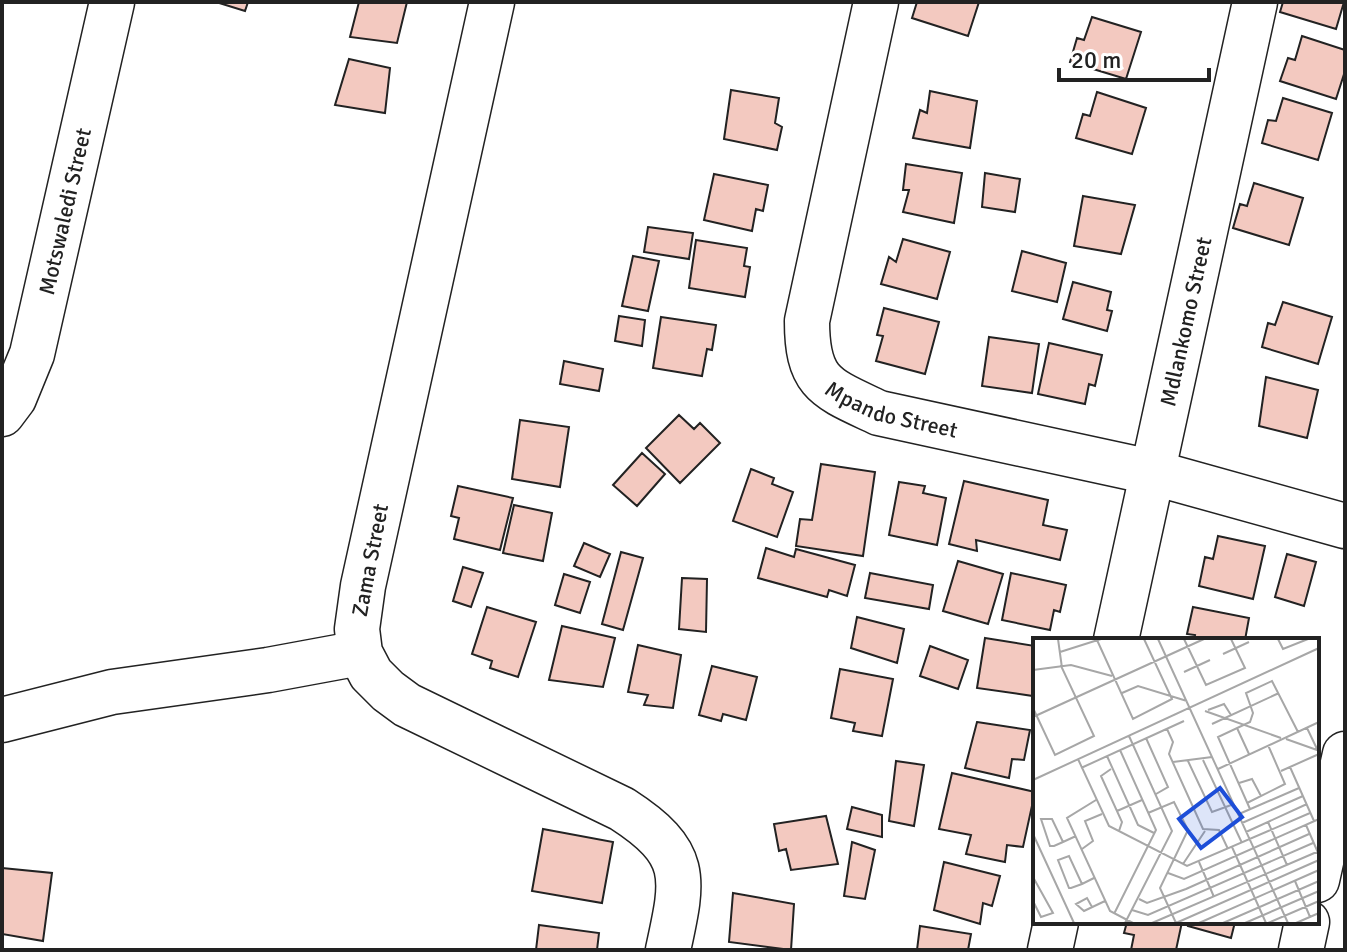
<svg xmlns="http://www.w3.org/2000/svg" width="1347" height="952" viewBox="0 0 1347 952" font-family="Signika,sans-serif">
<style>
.building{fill:#f3c9c0;stroke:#222;stroke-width:2}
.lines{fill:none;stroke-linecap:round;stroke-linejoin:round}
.minor-casing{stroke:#222;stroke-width:47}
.minor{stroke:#fff;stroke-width:44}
.labels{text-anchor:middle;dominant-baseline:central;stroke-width:6;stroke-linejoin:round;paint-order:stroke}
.street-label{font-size:22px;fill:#222;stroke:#fff}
.inset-road{fill:none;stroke:#a7a7a7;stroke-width:2}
.view{fill:#1d4ed8;fill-opacity:0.15;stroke:#1d4ed8;stroke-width:4}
.inset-edge{fill:none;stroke:#222;stroke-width:4}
</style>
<rect width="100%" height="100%" fill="#fff"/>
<path class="building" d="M216,2H248L245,11Z
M359,2H407L397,43L350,37Z
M917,2H979L968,36L912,18Z
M1283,2H1344L1336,29L1280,12Z
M1092,17L1141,32L1126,79L1070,62L1077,38L1084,40Z
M1302,36L1345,50V71L1336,99L1280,81L1288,58L1295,60Z
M349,59L390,68L385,113L335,105Z
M731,90L779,98L775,123L782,127L777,150L724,139Z
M930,91L977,101L970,148L913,138L920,110L927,113Z
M1097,92L1146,108L1132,154L1076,138L1083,114L1090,116Z
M1283,98L1332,113L1318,160L1262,143L1268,120L1276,121Z
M906,164L962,173L954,223L903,212L909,190H903Z
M985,173L1020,179L1015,212L982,207Z
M714,174L768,185L763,211L756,209L752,231L704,220Z
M1254,183L1303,198L1289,245L1233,228L1240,204L1247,206Z
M1083,196L1135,205L1121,254L1074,246Z
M648,227L693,233L689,259L644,252Z
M903,239L950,252L937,299L881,284L889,257L896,262Z
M696,240L747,248L744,266L750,267L745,297L689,288Z
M1022,251L1066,263L1057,302L1012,291Z
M633,256L659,261L648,311L622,306Z
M1073,282L1111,292L1107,310L1112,311L1107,331L1063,319Z
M1283,302L1332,317L1318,364L1262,347L1268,323L1275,325Z
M884,308L939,322L925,374L876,361L883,336L877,335Z
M619,316L645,320L642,346L615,341Z
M661,317L716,325L712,350L707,349L702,376L653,368Z
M989,337L1039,344L1032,393L982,386Z
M1049,343L1102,355L1095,386L1089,384L1085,404L1038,394Z
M564,361L603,369L599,391L560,384Z
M1266,377L1318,390L1307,438L1259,426Z
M679,415L694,429L700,423L720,443L680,483L646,448Z
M520,420L569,427L560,487L512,479Z
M642,453L665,474L637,506L613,485Z
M821,464L875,472L863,556L796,546L800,519L812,520Z
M751,469L774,478L772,484L793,492L777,537L733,521Z
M964,481L1048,500L1043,525L1067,530L1060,560L976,540L977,551L949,544Z
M899,482L925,486L923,493L946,498L937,545L889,535Z
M458,486L513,498L500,550L454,539L459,518L451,516Z
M514,505L552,513L543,561L503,553Z
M1218,536L1265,546L1253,599L1199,586L1205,557L1213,559Z
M584,543L610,554L600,577L574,566Z
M766,548L794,557L796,549L855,565L847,596L829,590L827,597L758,578Z
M621,552L643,558L623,630L602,624Z
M1287,554L1316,562L1304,606L1275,597Z
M958,561L1003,574L988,624L943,611Z
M463,567L483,573L471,607L453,601Z
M870,573L933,585L929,609L865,598Z
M1011,573L1066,585L1060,612L1054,610L1050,630L1002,620Z
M564,574L590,582L580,613L555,605Z
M682,578L707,579L706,632L679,629Z
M487,607L536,622L518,677L490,668L492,661L472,654Z
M1193,607L1249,618L1245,640H1194L1195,635L1187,634Z
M857,617L904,629L897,663L851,648Z
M562,626L615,638L603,687L549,680Z
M985,638L1035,646L1033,696L977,688Z
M638,645L681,655L673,708L644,705L648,695L628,692Z
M930,646L968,660L958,689L920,676Z
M712,666L757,677L746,720L723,714L721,721L699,715Z
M840,669L893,679L882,736L853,731L855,723L831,718Z
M977,722L1030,730L1024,760L1012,759L1009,778L965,768Z
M896,761L924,765L914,826L889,821Z
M952,773L1035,792L1023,847L1007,845L1005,862L966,854L971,835L939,829Z
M852,807L882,815V837L847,829Z
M826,816L838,864L791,870L786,849L779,851L774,824Z
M543,829L613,842L602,903L532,891Z
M852,842L875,850L865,899L844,896Z
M944,862L1000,876L992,906L983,903L980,924L934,910Z
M2,868L52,873L43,941L2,934Z
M733,893L794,904L791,950L729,942Z
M1127,922H1182L1176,950H1131L1134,935L1124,933Z
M1189,922H1235L1231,938L1188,926Z
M539,925L599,933L597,950H536Z
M920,926L971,934L968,950H917Z"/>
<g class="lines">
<g class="minor-casing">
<g id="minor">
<path d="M492,2L363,586L357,629L360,653L371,674L388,691L407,705L622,809C690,853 684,877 668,950"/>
<path id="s1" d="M876,2L807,321C807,384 826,388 879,413L1151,472L1345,526"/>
<path id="s2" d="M2,414L14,398L32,354L112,2"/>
<path id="s3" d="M1116,640L1255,2"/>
<path d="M2,720L112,692L268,670L360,653"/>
<path d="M1317,880L1345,754"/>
<path d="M1050,950L1056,922"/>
<path d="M1301,950L1307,922"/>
</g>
</g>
<use href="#minor" class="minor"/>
</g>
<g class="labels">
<g class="street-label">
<text stroke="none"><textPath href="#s2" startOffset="214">Motswaledi Street</textPath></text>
<text stroke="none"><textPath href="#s3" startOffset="326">Mdlankomo Street</textPath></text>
<text stroke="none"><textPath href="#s1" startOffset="466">Mpando Street</textPath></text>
<text transform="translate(370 560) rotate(-79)">Zama Street</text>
</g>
</g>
<g transform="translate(1033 638)">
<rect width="286" height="286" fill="#fff"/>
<path class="inset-road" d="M125,1L255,285M151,1L173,47L212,30L198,1M245,1L250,11L275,1M64,2L100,81L139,61L111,1M27,14L68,1M190,16L216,4M0,32L38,27L79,38M151,34L177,22M89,55L105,48L154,63M0,70L22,117L61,98L29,30L25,1M175,72L191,66L198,77M172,73L248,100M0,79L171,1M179,86L246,55M204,90L216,116M274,90L285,113M134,91L140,104L136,116L170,191L186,192L195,211M113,100L135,149L123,156M253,101L284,112M74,118L105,187L121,195M45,121L76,188L154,228L277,175M170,122L209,205M155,123L179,174L201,166M140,124L179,119M257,129L281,183M48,130L151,83M78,131L68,138L89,184L86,193M185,131L286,84M248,133L286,116M0,142L286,10M206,145L219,141L228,158M63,162L34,180L77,273L100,285M214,165L252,146L235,107M217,171L185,99L217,84L220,75L213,55L239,43L265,94M84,173L109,162M115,175L141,164L155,192L127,250L143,285M206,176L266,150M235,184L254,227M209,185L270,158M273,187L286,217M213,194L274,166M0,196L41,285M30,204L19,181H8L17,208H21L30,204L43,198M199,209L233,285M49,211L60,203L52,183L69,176M166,224L181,259M150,226L172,193M135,235L151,241L286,181M0,239L20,275L8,279L0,263M262,243L277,279M49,246L36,218L25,222L36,250H38L49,246L61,240M106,261L114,265L153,251L276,196M59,269L54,260L43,266L51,273L72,263M99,272L115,277L280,205M81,276L123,192L87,112M92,285L139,193L96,98M119,285L286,213M143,285L286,222M166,285L286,232M190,285L286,243M212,285L286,253M235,285L286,263M263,285L286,275"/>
<path class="view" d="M187,150L209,179L168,210L146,181Z"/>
<rect width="286" height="286" class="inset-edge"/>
</g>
<rect width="1347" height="952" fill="none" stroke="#222222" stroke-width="8"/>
<path d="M1059 68v12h150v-12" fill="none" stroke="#222222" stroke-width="4"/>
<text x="1071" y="68" font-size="24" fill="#222222" stroke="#ffffff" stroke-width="6" paint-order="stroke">20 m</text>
</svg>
